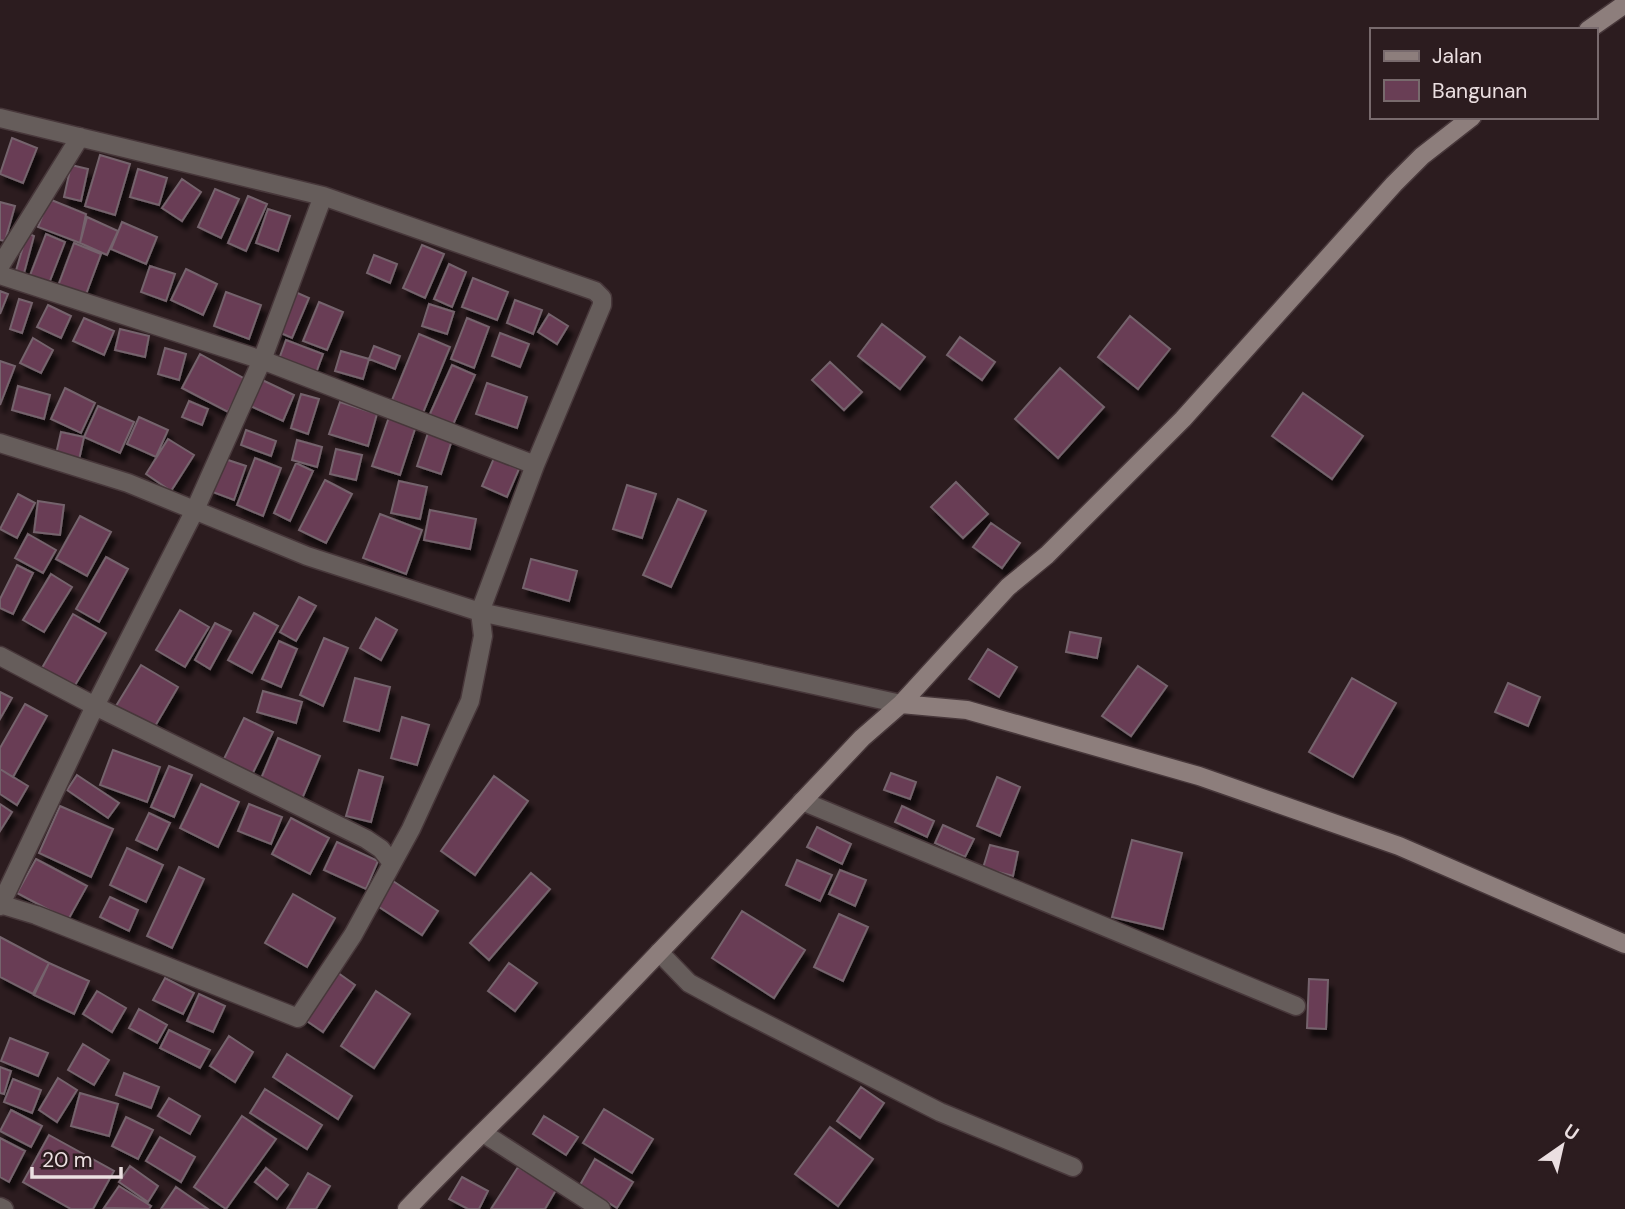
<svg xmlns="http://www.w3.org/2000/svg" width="1625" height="1209" viewBox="0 0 1625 1209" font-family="'DM Sans',sans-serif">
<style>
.building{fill:#693e55;stroke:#75646d;stroke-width:2;filter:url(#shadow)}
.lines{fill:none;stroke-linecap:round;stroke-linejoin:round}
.street-casing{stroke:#47373a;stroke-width:21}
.secondary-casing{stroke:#47373a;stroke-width:21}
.street{stroke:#665d5b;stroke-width:18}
.secondary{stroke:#8d7e7c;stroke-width:18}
</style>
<defs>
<filter id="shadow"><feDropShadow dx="4.5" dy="8" stdDeviation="2" flood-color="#0009"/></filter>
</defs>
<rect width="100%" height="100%" fill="#2c1c1f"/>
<path class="building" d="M12,138L37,148L23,183L0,174Z
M100,155L130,164L115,215L85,206Z
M71,165L88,169L81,201L64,197Z
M138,169L167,178L159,205L130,197Z
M182,179L201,192L182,221L162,208Z
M215,189L239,199L221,238L198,227Z
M248,196L267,204L246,251L228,243Z
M49,199L86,214L80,243L38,227Z
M0,202L15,206L5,241L0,240Z
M268,209L290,216L278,251L256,243Z
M87,217L118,231L107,255L80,243Z
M122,222L157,237L146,264L111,249Z
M27,233L34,236L23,277L15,274Z
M46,234L65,242L48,286L29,278Z
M74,243L101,254L85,297L58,286Z
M422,245L444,254L425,298L403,288Z
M374,255L397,264L390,283L367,273Z
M449,264L466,272L452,307L434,299Z
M150,266L175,274L166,301L141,292Z
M186,269L217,284L203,315L171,300Z
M473,278L508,292L497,320L462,307Z
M0,291L8,294L0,314Z
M293,291L309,298L292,338L276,331Z
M226,292L261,305L249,339L214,326Z
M19,299L32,303L22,333L10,329Z
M515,300L542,310L533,334L507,323Z
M319,302L343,312L327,350L303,341Z
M429,304L454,312L447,334L422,326Z
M48,305L71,316L61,338L37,327Z
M549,314L568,326L557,344L538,332Z
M1130,316L1170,349L1138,389L1098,357Z
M84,318L114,331L104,355L73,341Z
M467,318L489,327L474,368L451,359Z
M882,324L925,357L900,389L858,356Z
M120,329L149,336L145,357L115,350Z
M500,333L529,344L520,367L492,356Z
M419,334L450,347L423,413L392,400Z
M960,337L995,362L982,380L947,355Z
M33,338L53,350L41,373L20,363Z
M286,340L323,354L316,373L279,359Z
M374,346L400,356L395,369L369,359Z
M165,348L186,354L179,380L158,374Z
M341,351L369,359L363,379L335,371Z
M200,354L245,379L228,412L182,388Z
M0,361L15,366L0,405Z
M830,362L862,392L844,410L812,380Z
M452,365L475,375L452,427L429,416Z
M1060,368L1104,407L1058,458L1015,419Z
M258,378L294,395L283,421L246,404Z
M487,383L527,397L517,428L476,414Z
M18,386L50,395L44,419L12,410Z
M65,388L95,403L81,433L51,419Z
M1303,393L1363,436L1332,479L1272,436Z
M301,394L319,399L308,434L291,428Z
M189,401L208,409L202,425L182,417Z
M340,402L377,414L368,446L329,434Z
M98,406L134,422L120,453L84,437Z
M139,417L168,430L156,457L127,444Z
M389,417L416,426L400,475L372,466Z
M430,427L454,434L441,474L417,466Z
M246,430L276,441L271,456L241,445Z
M61,432L84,437L79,460L56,454Z
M168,439L194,455L171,491L146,474Z
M297,440L322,447L317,467L292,460Z
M336,449L362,455L356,480L330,474Z
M222,458L246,466L234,500L210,491Z
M255,458L281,468L263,516L237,505Z
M494,458L519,469L507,497L482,486Z
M296,463L313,471L290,521L274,513Z
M325,480L352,494L326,543L299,530Z
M399,481L427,487L420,519L391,513Z
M956,482L988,514L963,538L931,507Z
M627,485L656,494L642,538L613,529Z
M18,494L35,503L17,538L0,529Z
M678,499L706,511L671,587L643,575Z
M38,501L64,505L60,535L34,532Z
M430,510L476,519L470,549L424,540Z
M380,514L422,530L406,574L363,558Z
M80,516L111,532L87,576L56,559Z
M991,523L1020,543L1002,568L973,547Z
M28,534L56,550L43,573L15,558Z
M106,557L128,569L99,622L76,609Z
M531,559L577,571L569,601L523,588Z
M17,565L33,573L13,614L0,608V599Z
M51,574L72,587L44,632L23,620Z
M299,597L316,606L296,641L280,632Z
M180,610L209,627L185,667L156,650Z
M254,613L278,626L252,673L228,660Z
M73,614L106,633L74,687L42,668Z
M376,618L397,630L381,660L360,648Z
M215,623L231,631L210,669L195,660Z
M1070,632L1101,638L1097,658L1066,652Z
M324,638L348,648L323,706L300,695Z
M279,641L297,649L281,687L262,679Z
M988,649L1017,667L999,697L969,679Z
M141,665L178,687L154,728L116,706Z
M1138,666L1167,686L1131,736L1102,716Z
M355,678L390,687L379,731L344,721Z
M1352,678L1396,703L1353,777L1309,752Z
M1508,683L1540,697L1528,726L1495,712Z
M263,691L302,702L296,723L257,712Z
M0,692L12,698L0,719Z
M25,704L47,716L13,777L0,769V748Z
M402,717L429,725L417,765L391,758Z
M244,718L273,732L250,779L221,765Z
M278,738L320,756L302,799L260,781Z
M113,750L160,767L147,802L100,785Z
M169,766L192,775L174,817L151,807Z
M0,769L28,786L17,805L0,794Z
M359,770L383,777L371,822L346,816Z
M891,773L916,782L910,799L884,790Z
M77,775L119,803L108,818L67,790Z
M494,776L528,801L475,875L441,851Z
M997,777L1020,787L1000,836L977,826Z
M201,784L239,802L218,847L180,828Z
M0,804L12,812L0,831Z
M249,804L282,817L271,844L238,831Z
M60,806L113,829L91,877L39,853Z
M902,806L934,821L927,837L895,822Z
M149,813L170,823L157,850L136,840Z
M291,818L329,838L310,874L272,854Z
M943,825L974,839L965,857L935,843Z
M817,827L851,844L842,864L807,847Z
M1132,840L1182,853L1163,929L1112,917Z
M337,842L378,861L366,889L324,870Z
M990,845L1018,852L1013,876L983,868Z
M127,848L163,865L146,902L110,885Z
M36,859L87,886L68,920L17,893Z
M797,860L832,875L820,901L786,885Z
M179,867L204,879L172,948L147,936Z
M840,870L866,880L855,906L829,894Z
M531,873L550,889L489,960L470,943Z
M393,881L438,911L422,935L376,905Z
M293,894L335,918L307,967L265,943Z
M110,897L138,910L129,931L100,917Z
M742,911L805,950L774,998L712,958Z
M839,914L868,927L843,981L814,967Z
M0,937L49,963L33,994L0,977Z
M49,963L89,981L74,1014L34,995Z
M509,963L537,983L515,1011L488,991Z
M334,970L355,985L323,1032L301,1017Z
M165,978L194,993L183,1014L153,1000Z
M1309,979L1328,980L1326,1029L1307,1028Z
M97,991L126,1008L112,1032L83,1014Z
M376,991L410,1014L374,1068L341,1046Z
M199,994L225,1006L213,1032L187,1021Z
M139,1009L167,1025L157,1043L129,1028Z
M169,1030L210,1050L200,1068L160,1048Z
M229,1036L253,1052L235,1082L210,1066Z
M10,1038L48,1053L38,1076L1,1061Z
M83,1044L109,1060L94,1085L68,1070Z
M287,1054L352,1096L338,1119L273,1077Z
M0,1067L11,1071L4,1094L0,1093Z
M124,1073L159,1087L151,1108L116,1095Z
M58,1078L77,1090L57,1122L39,1110Z
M13,1079L41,1090L32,1113L4,1102Z
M861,1087L884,1103L860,1138L837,1121Z
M265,1089L322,1125L307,1149L250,1113Z
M80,1093L118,1104L109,1136L71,1126Z
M169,1098L200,1116L190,1134L158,1116Z
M604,1109L653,1139L632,1173L583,1143Z
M11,1110L42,1126L31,1147L0,1131Z
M242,1116L276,1139L226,1209L194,1187Z
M544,1116L578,1137L566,1155L533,1134Z
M126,1117L153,1130L138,1159L112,1146Z
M830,1127L873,1159L838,1206L795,1174Z
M49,1135L114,1171L93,1209H71L23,1182Z
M160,1137L195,1157L181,1182L146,1161Z
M0,1138L25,1151L9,1182L0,1177Z
M595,1159L633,1182L617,1208L580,1185Z
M130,1166L158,1186L148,1202L119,1182Z
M518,1167L556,1190L545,1209H491Z
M266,1168L288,1185L277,1199L255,1182Z
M308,1173L330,1186L316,1209H287Z
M462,1177L488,1191L479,1209H468L449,1199Z
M119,1186L151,1206L149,1209L104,1208Z
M176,1187L208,1209H161Z"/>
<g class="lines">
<g class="street-casing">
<path id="street" d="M0,118L323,196L595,291L602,298V305L535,465L480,612L307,556L128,483L0,443
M0,266L80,137
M0,275L262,360L535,465
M0,656L95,706L366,839L381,849L392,863
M802,801L1296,1006
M0,904L36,915L298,1018L353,935L411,829L470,701L483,636L480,612L901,704
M0,906L95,706L194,512L262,360L323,196
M659,952L689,983L737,1009L940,1112L1073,1167
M483,1133L601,1209
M0,1207L4,1209"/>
</g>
<g class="secondary-casing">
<path id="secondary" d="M1588,30L1625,4
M901,704L967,710L1199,776L1399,846L1625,944
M407,1209C457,1156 510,1107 561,1054C663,950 762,844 862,738L901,704L1008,587L1047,555L1183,419L1394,184L1422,156L1472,117"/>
</g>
<use href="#street" class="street"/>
<use href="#secondary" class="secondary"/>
</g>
<rect x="1370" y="28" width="228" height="91" fill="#2c1c1f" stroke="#786a6d" stroke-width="2"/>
<rect x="1384" y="51" width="35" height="10" fill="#8d7e7c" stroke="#786a6d" stroke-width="2"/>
<text x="1432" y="63" font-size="21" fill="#ebdfe1">Jalan</text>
<rect x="1384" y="80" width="35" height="21" fill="#693e55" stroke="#786a6d" stroke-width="2"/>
<text x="1432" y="98" font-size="21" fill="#ebdfe1">Bangunan</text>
<g transform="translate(1562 1146) rotate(34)" stroke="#2c1c1f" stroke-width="5" paint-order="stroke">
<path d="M0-5L12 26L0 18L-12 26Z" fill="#ebdfe1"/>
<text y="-10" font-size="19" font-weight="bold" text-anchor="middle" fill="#ebdfe1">U</text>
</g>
<path d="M32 1167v10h89v-10" fill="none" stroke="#ebdfe1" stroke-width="3.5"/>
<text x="42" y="1167" font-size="21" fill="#ebdfe1" stroke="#2c1c1f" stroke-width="5" paint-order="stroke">20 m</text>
</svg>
